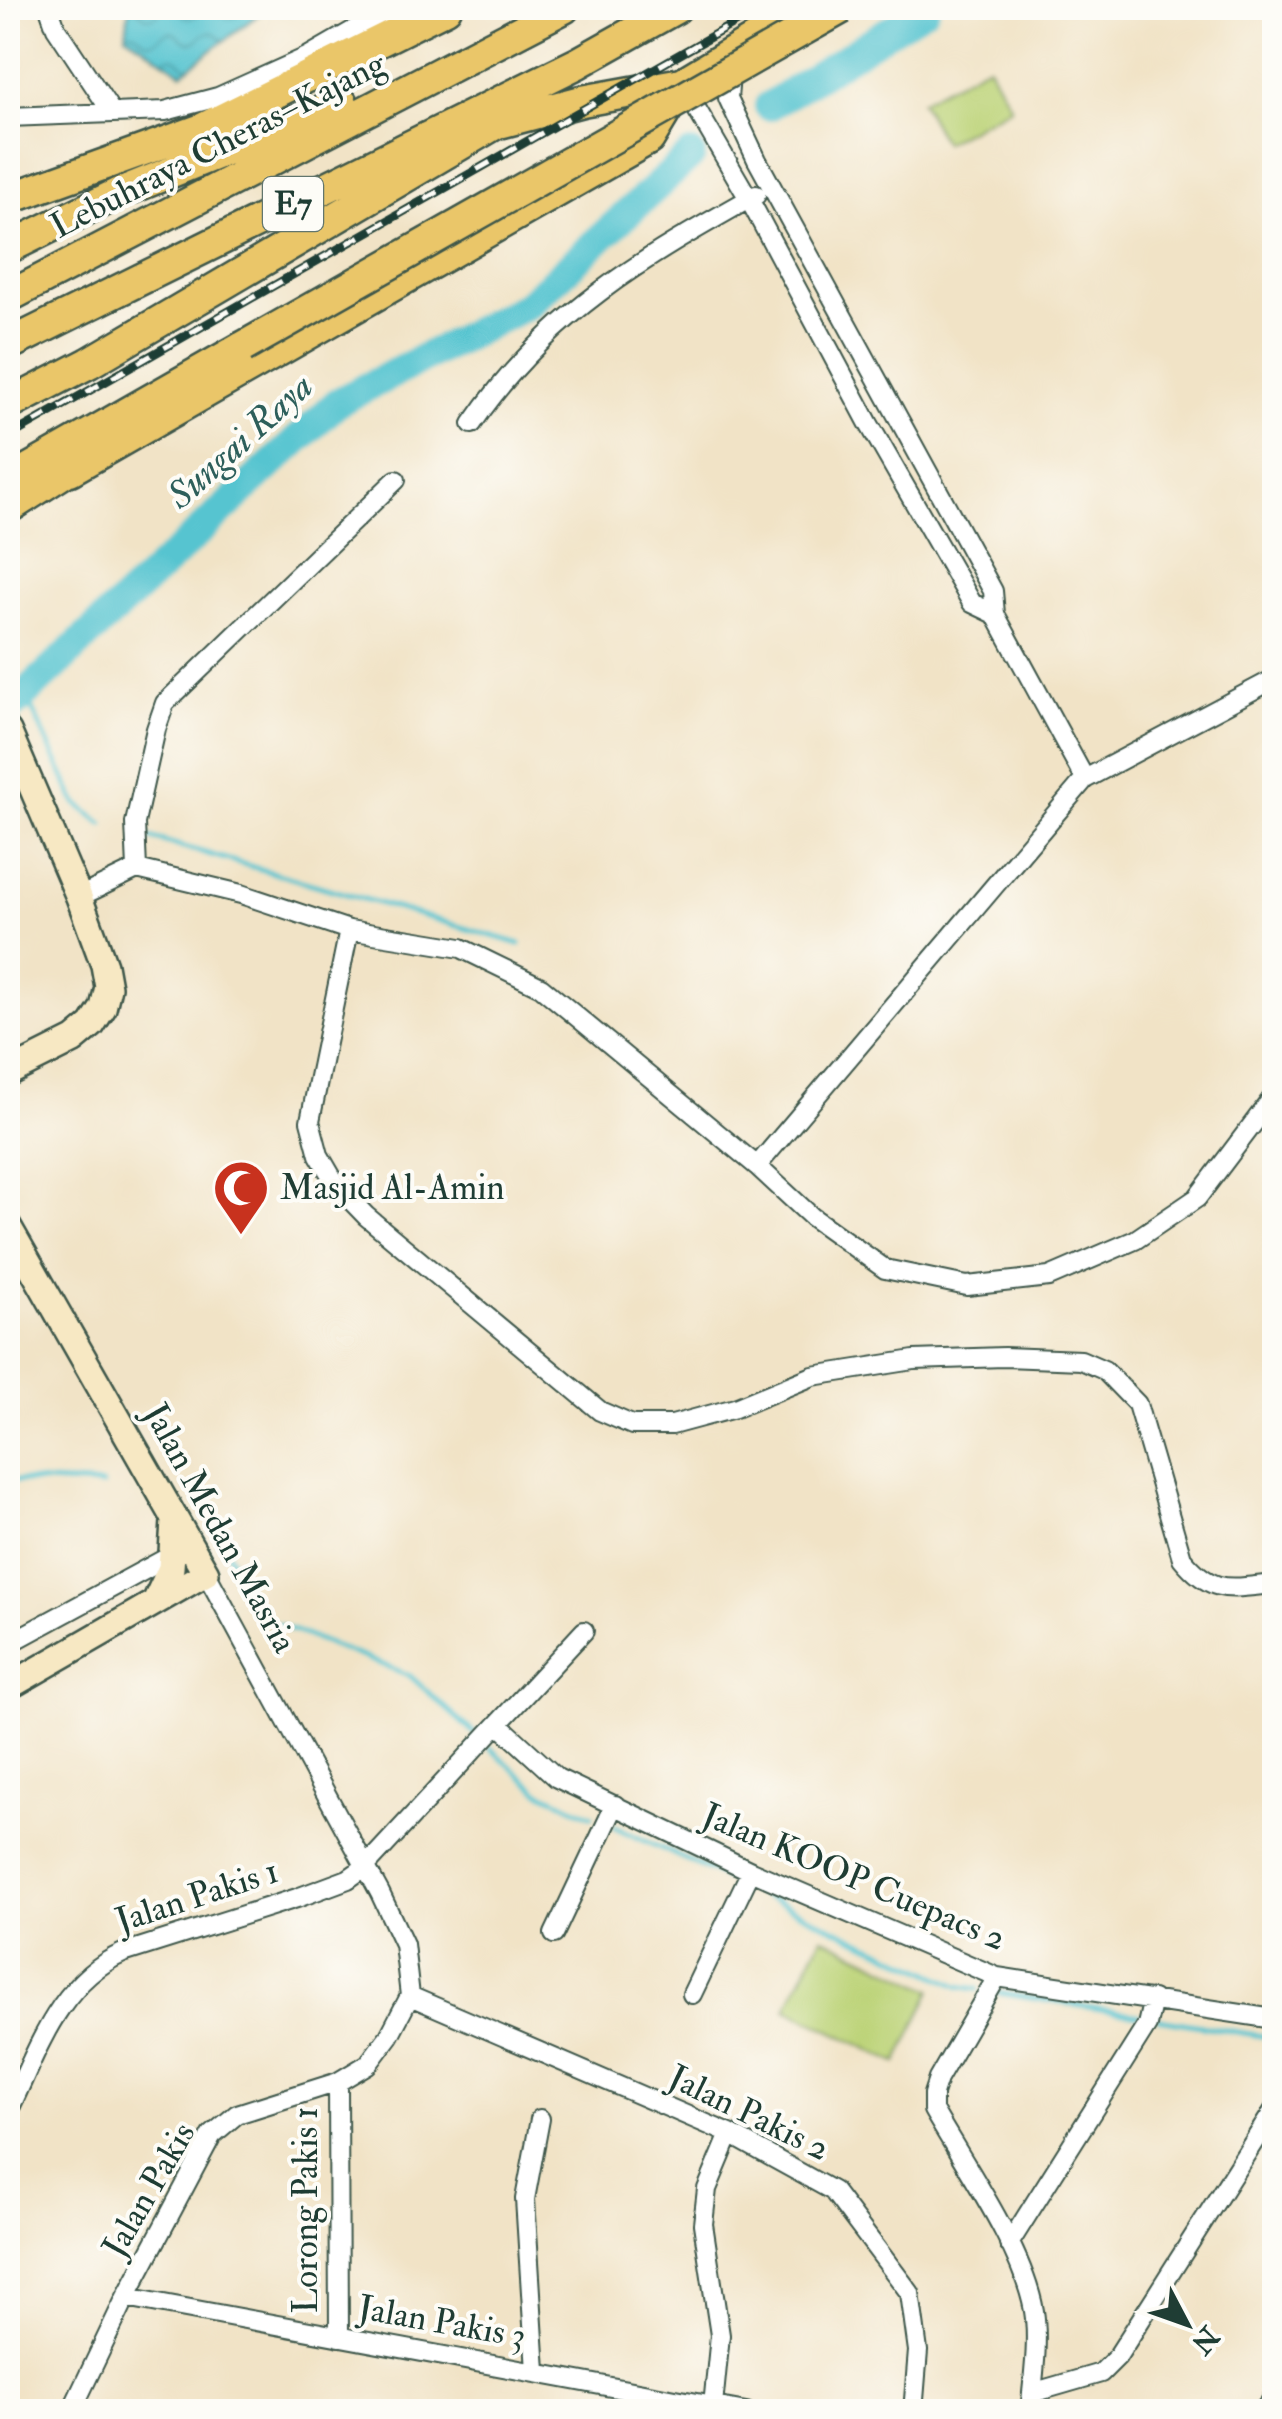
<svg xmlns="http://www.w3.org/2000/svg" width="1282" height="2419" viewBox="0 0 1282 2419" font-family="'IM FELL Double Pica',serif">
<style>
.garden{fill:#bcd377;stroke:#6e8856;stroke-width:2.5}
.water{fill:url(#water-waves);stroke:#3b8082;stroke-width:2.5}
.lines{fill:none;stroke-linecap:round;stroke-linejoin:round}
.stream{stroke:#57c4d0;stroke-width:5}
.river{stroke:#57c4d0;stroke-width:30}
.street-casing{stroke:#3e564a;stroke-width:22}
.secondary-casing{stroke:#3e564a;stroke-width:30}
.highway-casing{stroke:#3e564a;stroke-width:35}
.street{stroke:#fff;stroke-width:18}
.secondary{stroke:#f7e8c3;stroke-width:25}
.highway{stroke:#eac669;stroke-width:30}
.rail-casing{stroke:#1f3d34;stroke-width:9}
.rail{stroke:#fdfcf7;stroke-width:5;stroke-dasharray:15;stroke-linecap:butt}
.highway-bridge-casing{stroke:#3e564a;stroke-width:35;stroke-linecap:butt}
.highway-bridge{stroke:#eac669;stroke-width:30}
.labels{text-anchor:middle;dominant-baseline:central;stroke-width:8;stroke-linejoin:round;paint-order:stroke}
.shield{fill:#fdfcf7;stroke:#62766e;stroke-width:2.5}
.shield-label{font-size:32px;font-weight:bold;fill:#1f3d34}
.street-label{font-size:35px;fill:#1f3d34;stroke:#fdfcf7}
.poi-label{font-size:35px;fill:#1f3d34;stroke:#fdfcf7;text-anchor:start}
.water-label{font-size:38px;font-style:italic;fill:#2d5f5b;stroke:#fdfcf7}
</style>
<defs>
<pattern id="water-waves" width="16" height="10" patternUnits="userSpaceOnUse" patternTransform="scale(2.5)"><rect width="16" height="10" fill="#57c4d0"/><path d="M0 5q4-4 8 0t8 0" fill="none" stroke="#47a0aa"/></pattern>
</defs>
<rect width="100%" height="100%" fill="#fdfcf7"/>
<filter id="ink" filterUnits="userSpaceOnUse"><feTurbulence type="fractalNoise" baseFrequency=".01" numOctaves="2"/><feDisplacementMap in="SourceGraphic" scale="20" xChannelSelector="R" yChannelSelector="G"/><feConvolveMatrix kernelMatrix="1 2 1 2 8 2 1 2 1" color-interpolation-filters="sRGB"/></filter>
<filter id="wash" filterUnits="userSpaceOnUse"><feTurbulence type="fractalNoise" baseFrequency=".0048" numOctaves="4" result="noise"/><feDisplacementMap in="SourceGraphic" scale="40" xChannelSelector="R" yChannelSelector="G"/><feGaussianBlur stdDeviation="2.25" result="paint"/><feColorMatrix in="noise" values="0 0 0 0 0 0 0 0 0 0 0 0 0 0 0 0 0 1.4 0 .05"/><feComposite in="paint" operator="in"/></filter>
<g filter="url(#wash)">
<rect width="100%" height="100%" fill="#f1e3c6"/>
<path class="garden" d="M988,65L1011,107L944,143L921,101Z
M822,1937L932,1990L897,2063L786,2009Z"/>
<path class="water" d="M129,8H267L182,73L126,35Z"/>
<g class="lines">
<path class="stream" d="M25,694L76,803L103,824
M149,837L520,944
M8,1480L102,1485
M222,1541L255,1607L269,1621L409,1675L476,1735
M490,1748L538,1791L592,1816
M615,1827L732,1881
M756,1892L958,1986L977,1989
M999,1993L1138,2015
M1159,2019L1274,2038"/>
<path class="river" d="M769,106L925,8
M8,710L338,402L527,305L691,155"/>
</g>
</g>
<g filter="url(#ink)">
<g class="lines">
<g class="street-casing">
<path id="street" d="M49,8L56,28L111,111
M731,65L728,98L757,160L993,591L995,614L1085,779
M685,89L749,199L869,424L972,603L995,614
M8,117L165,111L218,97L307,57L392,8
M472,424C548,313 642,259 756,195
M137,869L135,823L156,729L165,703L396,480
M79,897L137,869L241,894L349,930L461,948L541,987L757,1166L812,1217L885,1269L967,1286L1049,1277L1135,1240L1197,1198L1274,1096
M349,930L310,1121L319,1155L337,1186L366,1216L600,1411L632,1425H672L735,1408L813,1376L914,1360L1004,1357L1081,1360L1104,1370L1137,1404L1182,1558C1213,1596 1230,1588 1274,1584
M757,1166L1085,779L1274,679
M8,1644L174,1554
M498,1724L557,1778L751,1871L997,1977L1274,2019
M554,1934L615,1805
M997,1977L938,2079L933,2094V2110C965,2166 1023,2248 1034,2311C1039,2341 1033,2381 1030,2412
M692,1994L751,1871
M410,1996L730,2134L833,2191L910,2293L918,2351L913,2412
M338,2082L339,2337
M8,2112C37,2052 58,1982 123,1953L297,1898L348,1879L365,1867L584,1631
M1009,2244L1147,2025L1153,1999
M126,2297L746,2412
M536,2371L525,2199L540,2119
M1032,2393L1101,2373L1117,2357L1274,2110
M713,2406L720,2335L703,2224L707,2189L730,2134
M71,2412L126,2297L212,2135L237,2114L338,2082L368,2064L389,2036L410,1996L404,1944L380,1893L206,1573
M1264,2412L1274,2396"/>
</g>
<g class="secondary-casing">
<path id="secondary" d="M8,731L79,897L104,965L108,987L103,1008L92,1025L74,1040L8,1073
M8,1226L206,1573L8,1687
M155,1602L171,1568L174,1521"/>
</g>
<g class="highway-casing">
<path id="highway" d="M503,122L582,101L682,83L807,8
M8,199L202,129L446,8
M8,248L117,194L342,103
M8,297L564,8
M8,345L578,63L676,8
M8,405L89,363L512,114
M70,470L649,139L673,99
M8,481L243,347
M8,508L83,460"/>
</g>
<use href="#street" class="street"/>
<use href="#secondary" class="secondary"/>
<use href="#highway" class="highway"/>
<g class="rail-casing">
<path id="rail" d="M8,437L761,8"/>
</g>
<use href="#rail" class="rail"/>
<g class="highway-bridge-casing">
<path id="highway-bridge" d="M243,347L842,8"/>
</g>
<use href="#highway-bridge" class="highway-bridge"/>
</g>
</g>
<defs>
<g id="mosque-pin" transform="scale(2.875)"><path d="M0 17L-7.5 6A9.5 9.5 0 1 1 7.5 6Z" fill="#c8321e" stroke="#fdfcf7"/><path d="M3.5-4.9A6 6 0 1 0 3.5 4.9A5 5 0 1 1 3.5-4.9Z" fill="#fff"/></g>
</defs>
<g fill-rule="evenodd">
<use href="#mosque-pin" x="241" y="1188"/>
</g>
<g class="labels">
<rect class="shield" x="263" y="177" width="60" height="54" rx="8"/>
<g class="shield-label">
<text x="293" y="204">E7</text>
</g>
<g class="street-label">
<text transform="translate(218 145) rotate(-27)">Lebuhraya Cheras–Kajang</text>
<text transform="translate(220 1528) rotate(61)">Jalan Medan Masria</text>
<text transform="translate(854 1877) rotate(23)">Jalan KOOP Cuepacs 2</text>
<text transform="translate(197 1896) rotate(-18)">Jalan Pakis 1</text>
<text transform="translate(749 2113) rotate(26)">Jalan Pakis 2</text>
<text transform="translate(149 2190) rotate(-60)">Jalan Pakis</text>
<text transform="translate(306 2210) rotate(-90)">Lorong Pakis 1</text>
<text transform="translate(442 2322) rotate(10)">Jalan Pakis 3</text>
</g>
<g class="poi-label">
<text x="280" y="1188">Masjid Al-Amin</text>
</g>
<g class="water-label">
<text transform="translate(240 441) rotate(-42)">Sungai Raya</text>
</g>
</g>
<rect width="1282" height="2419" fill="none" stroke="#fdfcf7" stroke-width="40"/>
<g transform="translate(1187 2324) rotate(131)" stroke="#fdfcf7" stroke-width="8" paint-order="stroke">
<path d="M0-8L18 38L0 25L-18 38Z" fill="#1f3d34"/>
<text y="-15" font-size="28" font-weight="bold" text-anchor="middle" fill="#1f3d34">N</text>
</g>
</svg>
